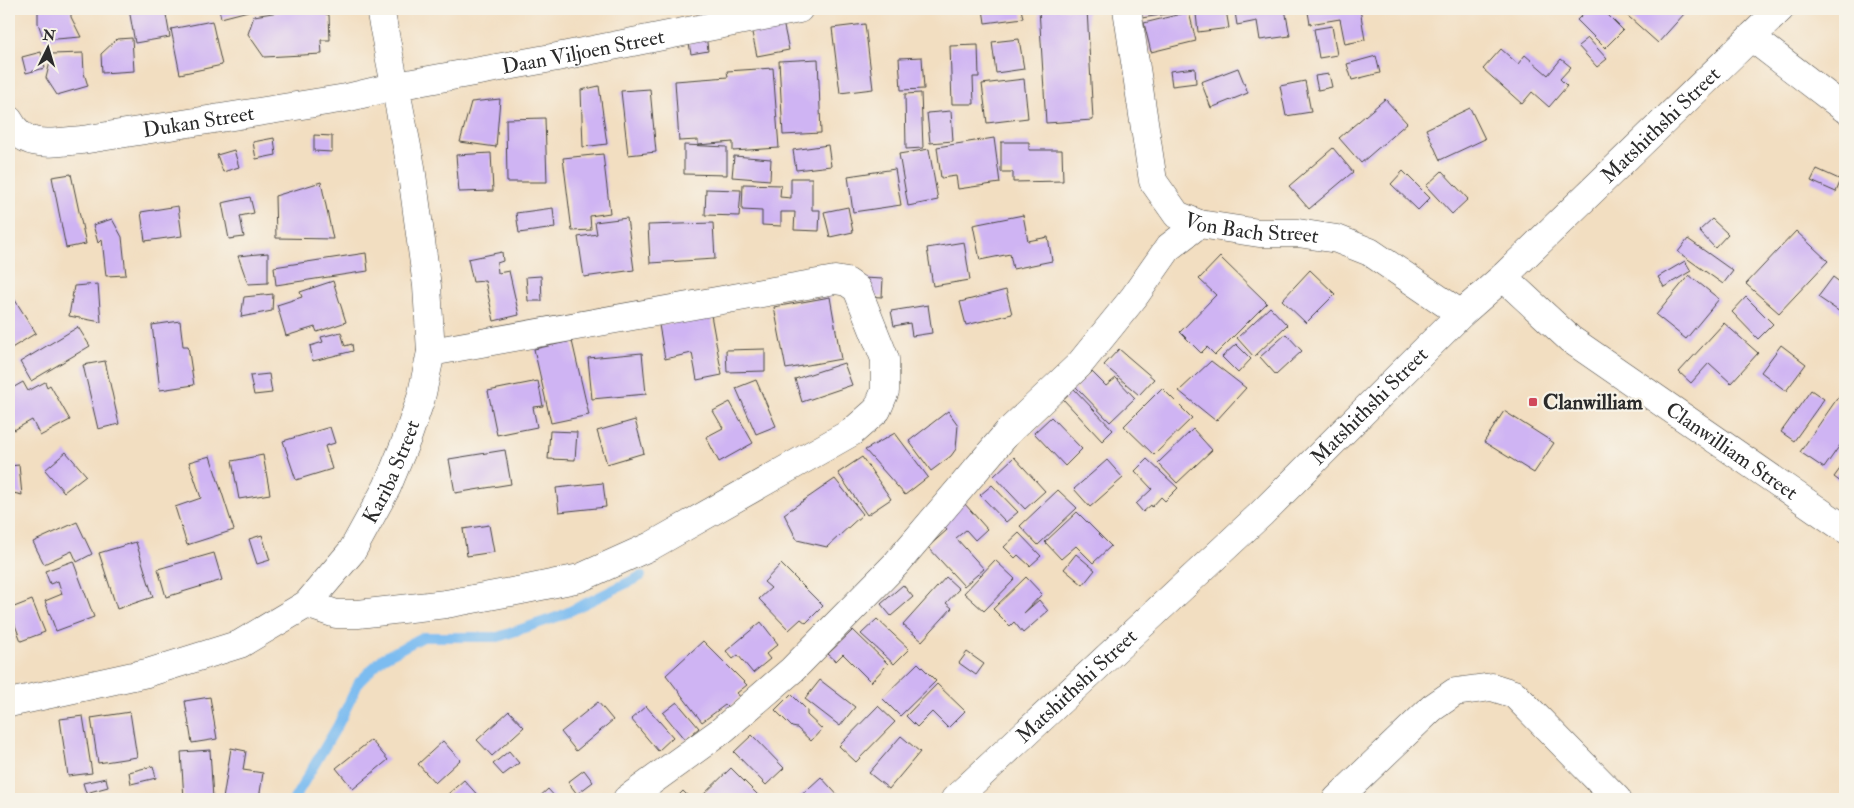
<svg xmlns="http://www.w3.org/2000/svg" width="1854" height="808" viewBox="0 0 1854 808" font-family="'IM FELL Double Pica',serif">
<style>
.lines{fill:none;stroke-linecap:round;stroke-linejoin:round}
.stream{stroke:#7bbcf0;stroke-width:10}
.building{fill:#cfb4f3}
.minor-casing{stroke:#494642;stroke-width:29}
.major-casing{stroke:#494642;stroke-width:29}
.minor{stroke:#fff;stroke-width:28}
.major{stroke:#fff;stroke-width:28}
.poi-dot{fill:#d1495b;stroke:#f7f3e8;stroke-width:2}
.labels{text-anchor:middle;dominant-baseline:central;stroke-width:4.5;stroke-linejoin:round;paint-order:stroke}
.street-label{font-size:21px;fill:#2b2b2b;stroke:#f7f3e8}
.poi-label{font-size:21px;font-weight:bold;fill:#2b2b2b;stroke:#f7f3e8;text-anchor:start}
</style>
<rect width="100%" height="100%" fill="#f7f3e8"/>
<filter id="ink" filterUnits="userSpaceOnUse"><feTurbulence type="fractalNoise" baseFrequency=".02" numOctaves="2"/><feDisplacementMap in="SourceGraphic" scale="10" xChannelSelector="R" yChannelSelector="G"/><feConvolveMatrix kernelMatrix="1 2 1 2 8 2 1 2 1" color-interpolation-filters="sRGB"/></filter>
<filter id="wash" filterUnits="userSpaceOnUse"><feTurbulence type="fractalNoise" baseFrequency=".0096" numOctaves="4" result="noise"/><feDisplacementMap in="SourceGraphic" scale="20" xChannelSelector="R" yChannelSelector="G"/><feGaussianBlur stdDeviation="1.12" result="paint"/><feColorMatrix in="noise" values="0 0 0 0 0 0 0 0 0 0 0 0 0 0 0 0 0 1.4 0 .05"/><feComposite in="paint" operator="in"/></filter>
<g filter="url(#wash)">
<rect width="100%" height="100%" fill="#f2dec1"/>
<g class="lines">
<path class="stream" d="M294,799L338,725L359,682L383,658L423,637H498L560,616L641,576"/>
</g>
<g id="blocks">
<path class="building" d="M38,9H71V17L81,37L44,40L38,23Z
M129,9H165L170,37L135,43Z
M219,9H256L221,18Z
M297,9H312L329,15L330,40H321L322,54L264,57L248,34L254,16Z
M983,9H1021L1023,18L985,23Z
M1039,9H1087L1093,120L1046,123Z
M1134,9H1192L1193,10L1135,19Z
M1253,9H1285L1290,36L1260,40L1257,21L1237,25L1235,12Z
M1324,9H1360L1365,40L1345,44L1340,19L1310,24L1308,12Z
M1588,9H1602L1623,30L1605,48L1577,20Z
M1620,9H1681L1685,13L1658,43Z
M1226,10L1229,28L1198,32L1196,14Z
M1189,12L1196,41L1151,52L1144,23Z
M212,21L222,65L180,74L171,29Z
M783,22L789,50L757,56L751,28Z
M865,24L873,89L840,93L832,28Z
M1332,26L1337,55L1319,58L1314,29Z
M706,34L708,51L691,54L688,38Z
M132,38L134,71L102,73L101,54L117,39Z
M1588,38L1607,59L1597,67L1578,46Z
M1019,39L1024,69L996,73L992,42Z
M978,45L979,77H973L974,104H952L950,46Z
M1501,49L1518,64L1525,55L1548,75L1561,59L1571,67L1560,79L1567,86L1549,107L1532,92L1522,104L1483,69Z
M41,52L45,68L26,73L22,57Z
M83,53L84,73L88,86L57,95L46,78L52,54Z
M1376,56L1380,73L1352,80L1347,64Z
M922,57L924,89L901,90L899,58Z
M818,59L821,133L783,135L779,61Z
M773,68L779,148L733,151V142L698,145V140L679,141L675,81L728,77L727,71Z
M1195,68L1196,83L1172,86L1170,71Z
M1238,68L1248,93L1211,108L1201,82Z
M1329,74L1332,87L1318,90L1315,76Z
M1024,79L1028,118L987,123L982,84Z
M1305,81L1311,112L1286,116L1280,86Z
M599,86L607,144L583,147L581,90Z
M650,89L656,152L628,155L621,91Z
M921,93L923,148L906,149L905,94Z
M500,99L496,147L460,142L471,102Z
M1385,99L1407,123L1361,163L1339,138Z
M1470,108L1485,139L1440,160L1426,129Z
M951,111L953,141L930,143L927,113Z
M545,118L547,182H507L506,119Z
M314,135L332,136V152L314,151Z
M274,138L276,155L256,159L253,142Z
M994,138L1000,183L958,189L956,176L941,178L937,147Z
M1001,142H1029V150H1062L1063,181L1013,182V172H1001Z
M684,145L727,147V175L684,174Z
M828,145L831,166L796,170L793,150Z
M1333,148L1353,172L1309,209L1289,186Z
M929,149L938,200L908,206L899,154Z
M234,150L239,167L223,172L217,155Z
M491,153L493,191L459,192L456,155Z
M603,154L610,213L590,216L591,230L572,231L563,158Z
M734,156L771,159L770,180L732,177Z
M895,169L901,205L853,212L848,176Z
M1817,169L1841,180L1836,192L1811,181Z
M1403,171L1430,198L1418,210L1391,184Z
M1442,171L1468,199L1452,214L1426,186Z
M71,174L86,244L66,248L52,177Z
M791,178H812V210H820L819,231L794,230L795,212H781V226L762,225V211L742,210L743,184L781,185L780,197L791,198Z
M321,182L333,239L276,238L275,196Z
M706,189L741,190L739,216L705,215Z
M250,197L254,213L240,216L244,237L229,239L222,203Z
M178,206L182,236L145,241L141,212Z
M848,207L853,232L830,237L824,212Z
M553,208L555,228L519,233L516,213Z
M1023,215L1028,241L1048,237L1052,261L1013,269L1010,254L980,260L973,225Z
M627,218L634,270L584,277L578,237L597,234L595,222Z
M112,219L122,237L126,275L106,276L102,239L98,243L93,225Z
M1712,219L1728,234L1715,248L1699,231Z
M713,223L715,259L650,263L648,225Z
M1796,231L1828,261L1779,313L1746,284Z
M1688,239L1733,271L1723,284L1678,252Z
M964,242L970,280L933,286L927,248Z
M502,252L503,261L497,263L498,273L509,271L519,315L494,321L485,281L473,282L468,259Z
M268,253V283L248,284L238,256Z
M366,253L368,271L276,285L274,267Z
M1220,257L1267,303L1215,355L1207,347L1201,353L1180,332L1216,295L1199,279Z
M1685,261L1691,271L1664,287L1658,277Z
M1310,270L1335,294L1306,323L1282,300Z
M1689,275L1719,299L1686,339L1656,315Z
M541,276L542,301H528L526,277Z
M1833,277L1845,286V312L1843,314L1818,297Z
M863,278L883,279L882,297L862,296Z
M333,281L346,322L317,332L315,327L286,336L277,305L302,297L300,292Z
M98,284L101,322L69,316L74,286Z
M1006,290L1012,314L966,325L960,302Z
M273,294L272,311L241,317L244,297Z
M13,297L36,333L10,349L9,300Z
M830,297L841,359L786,369L774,307Z
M1746,297L1773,324L1758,339L1732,312Z
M928,305L932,333L912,336L910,323L894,326L891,311Z
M1270,307L1287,325L1254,357L1237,338Z
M711,315L722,375L697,380L692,353L665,359L659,325Z
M180,321L183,346H188L194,385L160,390L152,325Z
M1724,323L1758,353L1731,383L1709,363L1691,383L1679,372Z
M78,327L90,346L31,381L20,362Z
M341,332L345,346L352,344L353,351L313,361L310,346L323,342L321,337Z
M1286,334L1302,351L1276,375L1260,357Z
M572,341L589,415L551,423L534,349Z
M1236,344L1251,359L1238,373L1222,357Z
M1781,345L1806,364L1786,391L1761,372Z
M765,349V371L727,372L726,350Z
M1119,349L1154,379L1139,395L1104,365Z
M642,353L646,394L592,399L588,358Z
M105,361L119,424L98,429L83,365Z
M1211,361L1246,388L1216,421L1179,391Z
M844,363L852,385L802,402L795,379Z
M1092,372L1106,386L1116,378L1135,398L1110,422L1076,387Z
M269,374L272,393L254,395L250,376Z
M756,380L776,426L756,434L736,388Z
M538,381L543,406L533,407L537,427L497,435L488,391Z
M23,382L28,391L45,382L47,387L50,385L70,420L40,436L32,420L14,430L9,420V407L13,404L9,396V390Z
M1162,388L1192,418L1154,455L1124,426Z
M1074,389L1113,430L1102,441L1063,399Z
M1811,390L1824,399L1794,441L1781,432Z
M1841,393L1845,396V438L1824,468L1800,452Z
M730,402L753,443L719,462L706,437L723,428L713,411Z
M948,411L958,425L956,449L951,456L931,471L909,441Z
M1504,411L1554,443L1534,473L1484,442Z
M1051,417L1082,449L1065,466L1034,433Z
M635,420L644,453L607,464L597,431Z
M330,427L335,443L325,446L332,469L296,480L283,441Z
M1193,429L1212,450L1177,483L1158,463Z
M550,431L577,432L575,460L548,459Z
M895,433L928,477L905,495L865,450Z
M505,450L511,484L455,493L449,459Z
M66,452L86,475L64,492L45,470Z
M263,455L270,494L239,499L232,461Z
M210,456L234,530L187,545L175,507L201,498L189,462Z
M862,457L891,499L867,515L838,473Z
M1014,457L1045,491L1025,509L994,476Z
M1147,459L1178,488L1165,501L1161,497L1152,507L1151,505L1143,512L1136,504L1152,489L1135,471Z
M1107,460L1123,478L1090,507L1074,489Z
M1845,462V485L1834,477Z
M19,465L22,495L9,492V466Z
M835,479L863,514L827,547L797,540L784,514Z
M603,483L606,507L559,512L556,488Z
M992,485L1018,512L1006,522L980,495Z
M1058,490L1077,508L1038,545L1020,526Z
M964,503L987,529L975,540L966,530L956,538L984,569L964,586L928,547L947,530L941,523Z
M1077,512L1111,546L1093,563L1076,546L1061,559L1045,542Z
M77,522L92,554L77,562L72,551L44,564L33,542Z
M489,525L494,552L467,556L463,529Z
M1019,533L1041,556L1030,566L1018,555L1015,558L1004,547Z
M262,535L270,560L257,564L249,539Z
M136,542L153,597L117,609L99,553Z
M214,553L222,580L166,597L158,569Z
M1076,554L1095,570L1083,585L1064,569Z
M995,560L1015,579L984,611L964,593Z
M73,561L94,617L56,631L45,601L62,594L58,581L50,584L45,571Z
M781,564L823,606L806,623L801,619L789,630L759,599L771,588L764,582Z
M946,577L959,589L946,603L952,608L922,641L903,625Z
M1026,577L1042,594L1024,613L1039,600L1048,611L1023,633L1014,622L1010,626L993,609Z
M903,585L913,597L891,616L881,604Z
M32,600L45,632L21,641L9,609Z
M877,619L909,649L894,664L861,634Z
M761,622L778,644L766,654L770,659L753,673L738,655L733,659L726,651Z
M853,630L888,664L871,682L843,654L836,661L828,654Z
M703,641L747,685L737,693L740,697L728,708L725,705L702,722L666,675Z
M967,652L984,664L976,675L959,663Z
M918,663L936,681L900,716L882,698Z
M820,680L855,707L840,726L805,699Z
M937,684L965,711L948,728L932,712L917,727L906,716Z
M791,694L807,710V715L822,729L811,741L797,728L792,727L775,710Z
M210,697L217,739L192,743L185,701Z
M598,702L613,720L576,751L561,732Z
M677,702L699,728L685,740L663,713Z
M646,706L673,737L658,751L631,719Z
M878,706L895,722L856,762L839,746Z
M509,711L524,727L492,756L477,740Z
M130,712L137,757L98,763L91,718Z
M83,716L92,773L68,776L60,719Z
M752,735L784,768L766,785L734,752Z
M901,736L920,752L889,789L869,773Z
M371,740L388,760L353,789L336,768Z
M443,741L460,760L435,783L418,764Z
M231,748L246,751L243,770L263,773L259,799H223Z
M210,750L213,799H184L181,752Z
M509,751L519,763L503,775L493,764Z
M153,766L156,778L131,784L129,772Z
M731,768L761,798L759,799H699Z
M584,770L593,782L577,794L568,782Z
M821,777L841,799H797Z
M106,778L108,787L86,793L83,783Z
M464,780L481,799H453L448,794Z
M548,789L557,799H537Z
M683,791L691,799H675Z"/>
</g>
</g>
<g filter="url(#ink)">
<use href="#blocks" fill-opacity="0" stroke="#494642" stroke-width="1"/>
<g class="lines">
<g class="minor-casing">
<g id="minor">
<path id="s1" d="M1127,9L1153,181L1177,215L1199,224L1259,233H1298L1337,239L1370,252L1461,314"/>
<path d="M1751,37L1845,109"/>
<path id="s2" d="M9,120C25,151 53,142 82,140L346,98L396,86L557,57L799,9"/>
<path id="s3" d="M1503,277L1570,339L1845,529"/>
<path d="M307,604L336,614H358L446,604L522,590L580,578L651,546L852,432L877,410L885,391V359L857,289L847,282L835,280L431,352"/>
<path id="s4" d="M9,703L147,673L240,644L307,604L352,551L387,487L408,436L421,398L431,352L427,286L411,167L380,9"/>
<path d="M627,799L721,731L792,670L896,564L1008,432L1079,365L1134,297L1169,247L1199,224"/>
<path d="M1337,799L1432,708L1455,692L1492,687L1514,694L1617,799"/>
</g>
</g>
<g class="major-casing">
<g id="major">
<path id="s5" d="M955,799L1261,514L1461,314L1503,277L1780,9"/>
</g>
</g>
<use href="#minor" class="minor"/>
<use href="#major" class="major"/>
</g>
</g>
<rect class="poi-dot" x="1528" y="397" width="10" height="10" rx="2.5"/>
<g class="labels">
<g class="street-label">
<text stroke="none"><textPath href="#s2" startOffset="591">Daan Viljoen Street</textPath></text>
<text stroke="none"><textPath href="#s2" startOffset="200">Dukan Street</textPath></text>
<text stroke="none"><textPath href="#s5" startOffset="976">Matshithshi Street</textPath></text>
<text stroke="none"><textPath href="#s1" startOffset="292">Von Bach Street</textPath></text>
<text stroke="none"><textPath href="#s5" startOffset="571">Matshithshi Street</textPath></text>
<text stroke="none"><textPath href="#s3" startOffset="288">Clanwilliam Street</textPath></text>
<text stroke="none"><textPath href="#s4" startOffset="475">Kariba Street</textPath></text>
<text stroke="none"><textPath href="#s5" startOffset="166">Matshithshi Street</textPath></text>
</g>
<g class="poi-label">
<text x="1543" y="402">Clanwilliam</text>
</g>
</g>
<rect width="1854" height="808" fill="none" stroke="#f7f3e8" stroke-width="30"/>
<g transform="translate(48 48) rotate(5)" stroke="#f7f3e8" stroke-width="4" paint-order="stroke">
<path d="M0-4L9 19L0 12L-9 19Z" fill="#2b2b2b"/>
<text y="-8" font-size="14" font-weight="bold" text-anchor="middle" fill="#2b2b2b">N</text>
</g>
</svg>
